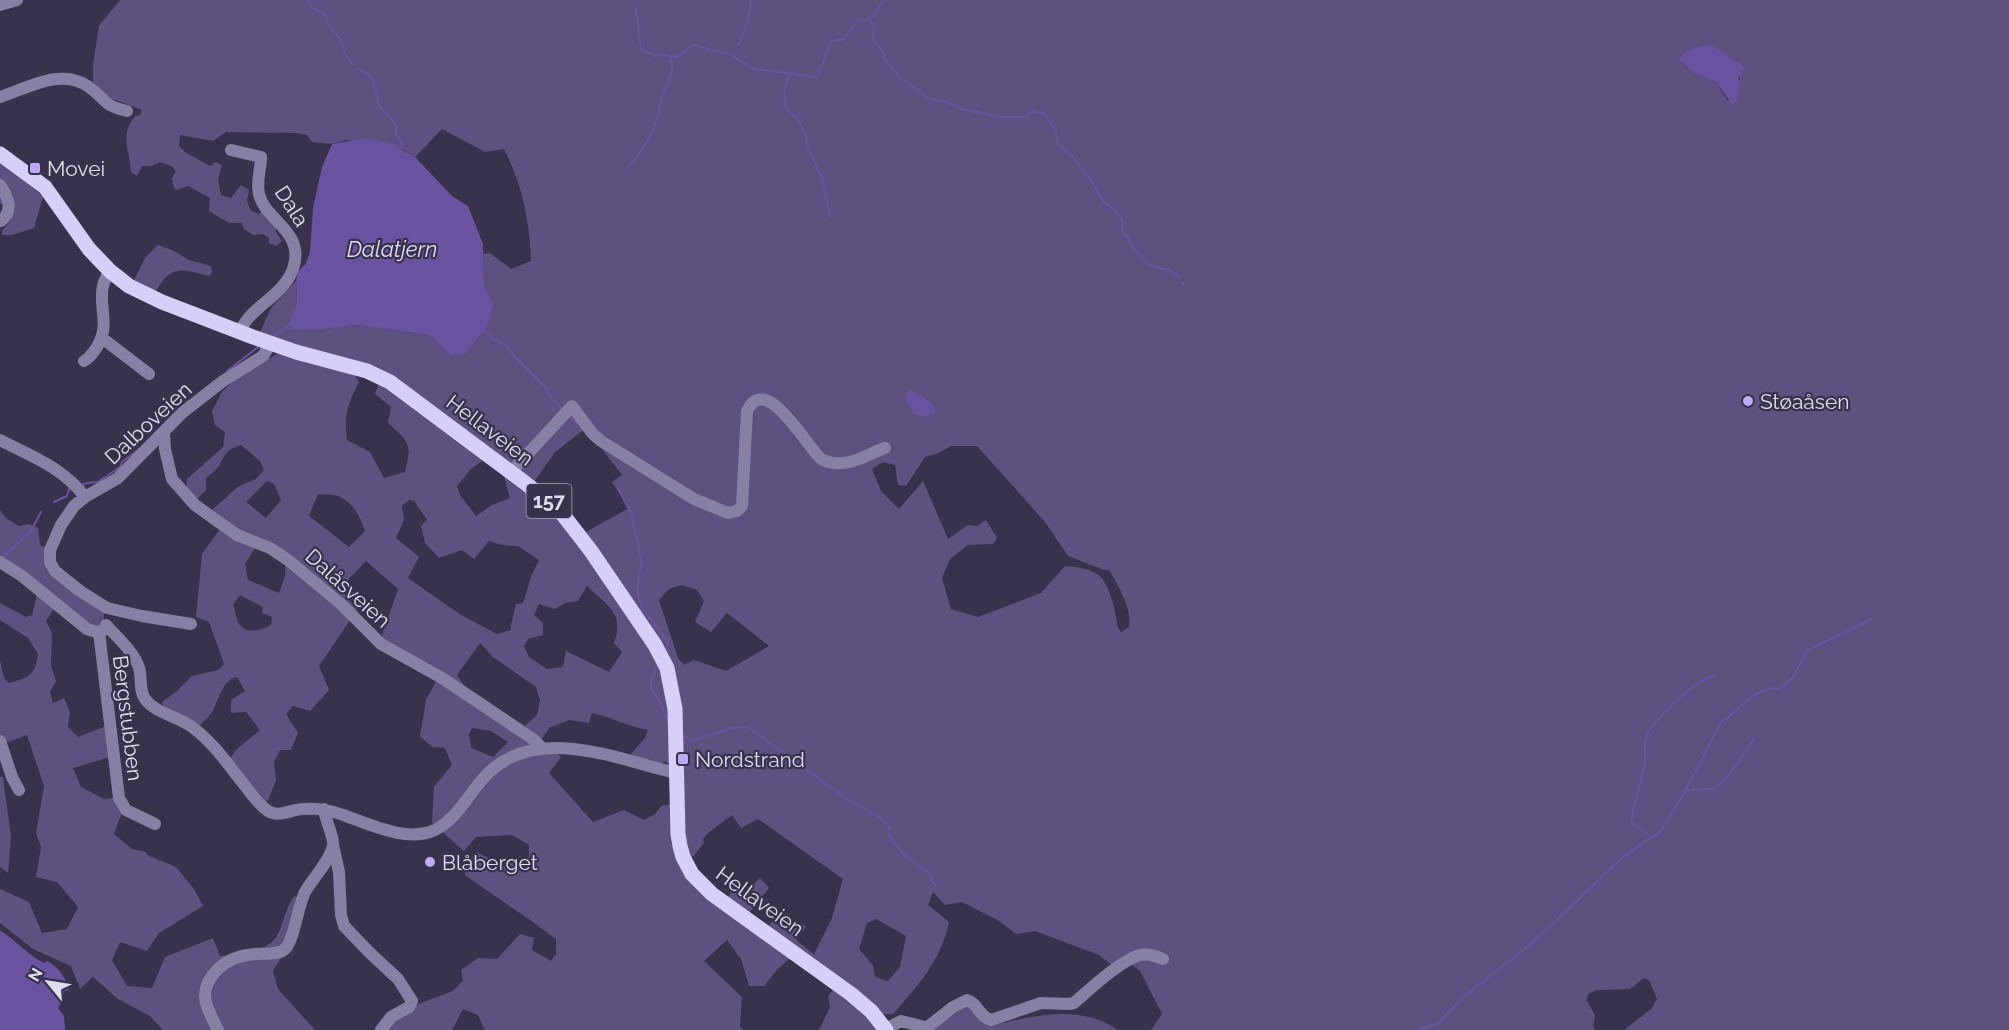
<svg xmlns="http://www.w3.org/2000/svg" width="2009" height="1030" viewBox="0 0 2009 1030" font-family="Raleway,sans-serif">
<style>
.green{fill:#5d527f;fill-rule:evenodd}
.water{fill:#6a53a0}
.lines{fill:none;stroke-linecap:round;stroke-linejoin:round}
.stream{stroke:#6a53a0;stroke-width:2}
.minor{stroke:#8880a4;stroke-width:12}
.major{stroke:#d8cefa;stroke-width:15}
.poi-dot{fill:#bda9f5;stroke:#38324d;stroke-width:2}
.labels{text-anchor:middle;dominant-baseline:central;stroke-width:4.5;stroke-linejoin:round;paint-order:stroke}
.shield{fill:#38324d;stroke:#aea9bd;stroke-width:1.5}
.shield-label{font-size:20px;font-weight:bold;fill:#e0dced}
.poi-label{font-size:21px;fill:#e0dced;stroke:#38324d;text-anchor:start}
.street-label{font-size:21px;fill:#e0dced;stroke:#38324d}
.water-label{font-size:22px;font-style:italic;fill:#e0dbf1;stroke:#38324d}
</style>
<rect width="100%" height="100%" fill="#38324d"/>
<path class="green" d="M120,0H2009V1030H1624L1651,1009L1657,999L1649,980L1644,978L1630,989L1597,990L1588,994L1587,1000L1595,1016L1593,1026L1595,1030H1151L1162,1014L1140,971L1127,961L1113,966L1099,955L1035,931L1016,934L999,921L962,902L945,905L933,892L928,905L949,922C941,960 919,985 893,1014H881L894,1030H819L830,1007L828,996L835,988L790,958L776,971L764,986H749L741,959L727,940L704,961L742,997L740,1027L743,1030H485L478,1015L463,1009L452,1030H382L413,1006L453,991L463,980L461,970L478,958L497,959L520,934L534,938L532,950L551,961L556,954V939C526,916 495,897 465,875V865L477,852L504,866L529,857V845L512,835L476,837L464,851L432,823L434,787L452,765L445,748L432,747L420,736L426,700L441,672L381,638L398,589L366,561L340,588L357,610L319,666L329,690L310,711L293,706L286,714L298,733L291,750H280L274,762L276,780L268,800L260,806L225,767L236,750L260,730L246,712L231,713V700L245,691L237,677C222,680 219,700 212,712C208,718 203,722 198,727L164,709L162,702L177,691L192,676L218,670L224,664L209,622L196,617L202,554L225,522L211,511L239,486L256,479L264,470L260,461L241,445C227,450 227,451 220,464C218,469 210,474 206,478V490L197,499L186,491L187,479L223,447L225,432L215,425L212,411L222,392L241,373L279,353L260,332L271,308L296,281L297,301L288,326L315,330L357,325L429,335L450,355H464L487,328L494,305L484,284L483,254L490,253L511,269L531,261C530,223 522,183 504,149L485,152L442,129L415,157L400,148L347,140L332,144L312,142L307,135L297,133L226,132L213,141L180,135L179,146L185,152L210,166L216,162L222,165L218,180L221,195L231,198L241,185L249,190L247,200L250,210L259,214L263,210L275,221L276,232L282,241L276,246L269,243V238L263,234L253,235L244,229L242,223H229L209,211L210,198L188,186L177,190L174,188L172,178L176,171L173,167L160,162L151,166H142L137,176L131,172C130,150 119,137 135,116L140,115L142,110L108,97L93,82V64L99,26ZM1707,44C1724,50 1733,59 1741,74L1738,76L1740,79L1728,101L1716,82L1695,74L1679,59C1684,49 1697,48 1707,44ZM353,372L379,383L375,394L391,407L388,423C410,443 412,443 405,472L384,478L370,452L347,440C344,414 347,406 359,382ZM586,428L622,475L612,482L629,508L586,532L566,507L534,482L555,452ZM951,446H977L1045,522L1068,556L1104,570H1109C1118,585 1132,608 1129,627L1121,632L1118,628C1116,614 1110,582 1097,574C1088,568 1076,567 1065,566L1041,593L978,617L951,609L942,578L950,559L968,545L993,544L997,538L986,520L977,526L968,525L948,539L923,481L899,509L881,491L872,469L883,462L895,465L898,485L906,486L925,457L939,453ZM479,454L503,473L510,498L492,505L476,516L460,495L457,486L471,469L482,461ZM267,481L274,484L281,500L266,518L246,502ZM318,494C324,495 332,494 338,496C353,502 360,516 365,531L349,547L309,516ZM409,500L414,501L427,520L421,526L425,543L439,558L462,550L474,559L489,541L502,545L518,546L539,560L532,574L523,603L516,604L511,625V630L497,634L461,615L408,578L419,557L396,538L404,520L402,506ZM259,541L286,552L285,576L279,593L248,580L245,564ZM682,585L697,590L704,601L695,622L711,632L727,613L769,646L726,671L694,660L684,665L678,658L659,600L669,589ZM587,586C607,606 625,612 614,643L622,652L609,672L566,651L563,667L547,669L529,657L524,646L528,639L543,635V623L534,615L539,604L555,609L565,603L578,601ZM240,595L263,607L262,613L272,617L271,625C260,631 242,636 237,619C235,614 236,610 233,605ZM480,643L493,657L536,687L540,700L537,715L518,732L469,692L457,675ZM592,713C611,717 629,727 648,730L645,738L631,754V759L660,765L665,761L670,765L672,804L661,806L655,814L644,820L624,810L593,822L549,773L561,757L541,741L549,728L569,720L589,723ZM472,728L491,731L508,742L493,757L471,748L469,734ZM732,815L741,828L758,819L843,879L832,918L814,954L796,940L806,927L801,923L789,933L773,921L768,927L749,913L769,888L760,878L745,892L737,884L727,898L702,877L691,859L704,843L703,839L708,833ZM876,919L906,936L900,967L888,981L875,977L873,965L859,949L867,923Z
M0,159L23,176L43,197L34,228L12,235H2V231L11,220V205L0,204Z
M158,245L174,251L189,260L211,266L212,272L209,276C182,269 171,264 156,291L134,280L145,258Z
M0,510L7,519L19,526L30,524L38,528L40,545L49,550L48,557L104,613V624L99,629L56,606L46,621L52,633L51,666L56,681L50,692L53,703L64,698L70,712L68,727L78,737L106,726L110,757L73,768L81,787L104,799L116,798L123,810L114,834L132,849L146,852L147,855L176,867L194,889L203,906L159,933L147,951L120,942L112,960L127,986L152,988L165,957L213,938L220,956C236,955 268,952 277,936C284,923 285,909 294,896L300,899L283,955L273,971L278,989L315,1030H163L150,1016L118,999L93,977L80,989L71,966L33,949L0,923V889L29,902L42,933L67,929L78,907L57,882L36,877L41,847L36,833L44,786L27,735L0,745V660L4,678L9,683C29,677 35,676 38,654L28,638L0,620V603L26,617L32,615L38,591L0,564Z
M0,777H3L11,837L8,873L0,867Z
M969,1005L979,1019L990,1026C1033,1016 1079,1003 1118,1030H931L954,1013Z"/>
<path class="water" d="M1707,44C1720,47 1726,54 1734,62H1738L1743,66L1744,71L1738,77L1740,82L1737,102L1732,104L1716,82L1695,74L1679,59C1683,49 1698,48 1707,44Z
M367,138L392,144L415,157L452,196L468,206L483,244L484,284L494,305L487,328L464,355H450L429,335L357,325L315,330L292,329L288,326L297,301L296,281L298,272L306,263L310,252L313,208L322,167L332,144Z
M910,389L928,400L935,408V412L925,417L914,414L907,402L906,393Z
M0,930C16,941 27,954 44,963L47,961C58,966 66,978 69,990L64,991L63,1000L58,1008L64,1016L65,1030H0Z"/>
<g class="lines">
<path class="stream" d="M309,0L312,8L324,13L330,27L341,40L345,54L352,63
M636,8L641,49L655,56L664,54L671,57L679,56L690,47L696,45L710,50L728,53L754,69L817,77L831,42L844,39L858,20C872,23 876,11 883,0
M869,20L874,26L873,40L883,51L884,58L901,79L914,87L925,97L934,100L944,101L962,109L1000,117H1027L1031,111L1044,114L1050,121L1056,133L1057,142L1073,157L1091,180L1104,203L1111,206L1117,213L1122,221L1123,232L1128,237L1133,248L1141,257L1151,266L1169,270L1180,278
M739,45L748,20L751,0
M358,68L370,76L373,80L379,106L395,123L397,135L402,144L399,150
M790,73L784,91L786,108L799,121L805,133L808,148L822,178L830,217
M629,167C642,152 653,133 659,113C660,108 660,104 661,99C666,84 675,75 671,58
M1183,282L1184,284
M481,330L492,334V338L508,347L510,352L546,388L552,399L562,409
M272,337L289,325
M227,371L261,345
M570,417L581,427
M80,486L87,483L98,482L120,467L122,462L139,449
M618,489L631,513L638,544L641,562L637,591L642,608L668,642L666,649
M54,502L67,496L69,489L71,488
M3,557L31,531L41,512
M658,665L651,680V689L659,700L669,724
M684,736L691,741L733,728L748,727L844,797L885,821L890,829L889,835C898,851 914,863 930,874L932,876L931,880L936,886
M1687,790L1714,789L1730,774L1755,737
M1651,837L1631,822C1634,800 1643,780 1645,758C1645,752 1644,741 1647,735C1657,717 1696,679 1716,675
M1417,1030L1437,1024L1462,998L1531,944L1624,856L1660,832L1686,790L1721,722C1740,711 1754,685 1779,689L1793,677L1808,650L1872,619"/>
<path class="minor" d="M0,5L17,0
M0,97C28,88 62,67 89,87C107,100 102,105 127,111
M231,150L261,157C261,169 256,182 259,194C265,221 306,231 293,269C283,297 249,307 240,332
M0,185C8,196 14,211 1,221
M102,338L149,374
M84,361C90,358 93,353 97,347C109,326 101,315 102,294C102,286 105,278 110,271
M164,433L165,449L172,479L195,505L237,535L270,548L288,560L341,604L381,644L442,678L533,739L542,748
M0,440C31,456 64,468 85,497
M511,472L572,406L592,433L601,441L694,499L728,513L737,511L742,506L747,411C767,369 811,455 823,460C846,470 865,455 885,448
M0,562L22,576L87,629L96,632L104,630
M191,624L142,616L107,608L80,591L55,571L50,562V550L61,525L74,506L85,497L118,478L182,413L223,381L263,356L271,343
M106,625C117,637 135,653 139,668C142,678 139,691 145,699C156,714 178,716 192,727C214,743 229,766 246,787C252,795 259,805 268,811C280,818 291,809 303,809C317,808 330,810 343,815C369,824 407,843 435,830C461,817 472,785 494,768C545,726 621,761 677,773
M99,632L119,798L126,810L155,824
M0,741L12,777L19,790
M333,845L339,872L341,915L344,926L370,953L398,979L412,1001L409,1007L391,1017L381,1030
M885,1029L901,1021L925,1027L929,1026L953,1007L967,1000C978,1003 979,1017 991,1020L1041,1003L1069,1004L1074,1003C1089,990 1121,960 1140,955C1148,953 1156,956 1163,959
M218,1030C206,1006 196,991 218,969C228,959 242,955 255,954C265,953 279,956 286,948C294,939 298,906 305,892C312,879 331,860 333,845C334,836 325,820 324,809"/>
<path class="major" d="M0,154L45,187L89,249L110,271L129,286L162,302L253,337L296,352L367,371L390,382L524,482L560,511L591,551L655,645L667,668L675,709L678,834L680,846L683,857L692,874L712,894L851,994L871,1011L886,1030"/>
</g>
<g class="poi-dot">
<rect x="29" y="162" width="12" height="12" rx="3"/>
<circle cx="1748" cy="401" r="6"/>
<rect x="677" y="753" width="12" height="12" rx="3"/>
<circle cx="430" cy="862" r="6"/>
</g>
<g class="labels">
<rect class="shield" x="526.5" y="484" width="45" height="34" rx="4.5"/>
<g class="shield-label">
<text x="549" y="501">157</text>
</g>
<g class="poi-label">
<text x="47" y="168">Movei</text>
<text x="1760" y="401">Støaåsen</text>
<text x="695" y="759">Nordstrand</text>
<text x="442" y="862">Blåberget</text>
</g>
<g class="street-label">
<text transform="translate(292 206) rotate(57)">Dala</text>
<text transform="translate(148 423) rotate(-43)">Dalboveien</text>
<text transform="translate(490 430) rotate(37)">Hellaveien</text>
<text transform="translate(348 588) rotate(42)">Dalåsveien</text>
<text transform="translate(128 718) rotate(83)">Bergstubben</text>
<text transform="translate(760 901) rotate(36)">Hellaveien</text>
</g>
<g class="water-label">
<text x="392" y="249">Dalatjern</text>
</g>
</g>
<g transform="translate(48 982) rotate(300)" stroke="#38324d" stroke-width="4.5" paint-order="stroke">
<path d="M0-4.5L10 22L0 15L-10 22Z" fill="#e0dced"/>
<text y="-9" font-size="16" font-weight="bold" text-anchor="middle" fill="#e0dced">N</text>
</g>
</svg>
